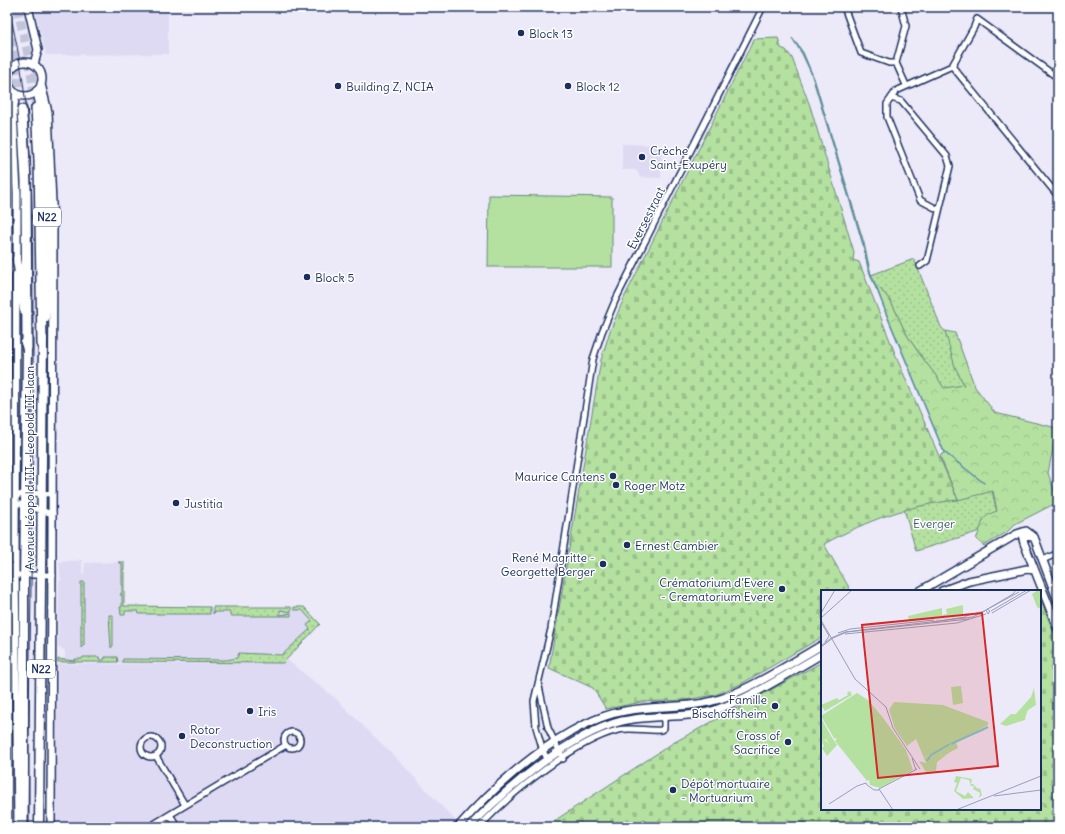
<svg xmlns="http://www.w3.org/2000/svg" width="1065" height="834" viewBox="0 0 1065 834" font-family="Delius,sans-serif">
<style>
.built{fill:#dfdaf3}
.grass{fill:url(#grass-dots);stroke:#68887f}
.forest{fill:url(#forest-crowns);stroke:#68887f}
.cemetery{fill:url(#cemetery-stones);stroke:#68887f}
.pitch{fill:#b4e1a0;stroke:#68887f}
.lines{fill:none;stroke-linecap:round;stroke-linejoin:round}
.stream{stroke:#558da4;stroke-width:1.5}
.highway-tunnel{stroke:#c2c4d9;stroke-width:9;stroke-dasharray:9 4.5;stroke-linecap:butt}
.street-casing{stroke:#1b2f5e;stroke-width:8}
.secondary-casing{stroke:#1b2f5e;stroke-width:10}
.primary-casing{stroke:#1b2f5e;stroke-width:11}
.highway-casing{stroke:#1b2f5e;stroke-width:12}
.street{stroke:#fff;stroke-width:5}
.secondary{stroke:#fff;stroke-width:7}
.primary{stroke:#fff;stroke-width:8}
.highway{stroke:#fff;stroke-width:9}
.tram{stroke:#1b2f5e;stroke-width:1}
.poi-dot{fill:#1b2f5e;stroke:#fff;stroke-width:1.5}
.labels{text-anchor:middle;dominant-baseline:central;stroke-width:3;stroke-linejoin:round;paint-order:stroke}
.shield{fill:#fff;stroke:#5f6d8e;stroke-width:1}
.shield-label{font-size:11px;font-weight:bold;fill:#1b2f5e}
.poi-label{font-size:12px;fill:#1b2f5e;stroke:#fff;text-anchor:start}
.street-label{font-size:12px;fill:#1b2f5e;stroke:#fff}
.park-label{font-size:12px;fill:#415c6e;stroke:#fff}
.inset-river{fill:none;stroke:#7bccd2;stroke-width:2}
.inset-road{fill:none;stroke:#989fba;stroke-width:1}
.view{fill:#d62828;fill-opacity:0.15;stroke:#d62828;stroke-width:2}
.inset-edge{fill:none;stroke:#1b2f5e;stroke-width:2}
</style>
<defs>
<pattern id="grass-dots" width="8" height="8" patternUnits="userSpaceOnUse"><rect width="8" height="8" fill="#b4e1a0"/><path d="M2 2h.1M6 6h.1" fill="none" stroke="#9ac18c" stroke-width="1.8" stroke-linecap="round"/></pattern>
<pattern id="forest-crowns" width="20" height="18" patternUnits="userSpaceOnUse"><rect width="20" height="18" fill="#b4e1a0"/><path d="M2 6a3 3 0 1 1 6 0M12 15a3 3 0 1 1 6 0" fill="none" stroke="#9ac18c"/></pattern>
<pattern id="cemetery-stones" width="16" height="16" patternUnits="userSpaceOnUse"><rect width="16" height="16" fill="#b4e1a0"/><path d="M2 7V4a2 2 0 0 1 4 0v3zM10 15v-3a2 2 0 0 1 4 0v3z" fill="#9ac18c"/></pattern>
</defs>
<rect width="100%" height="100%" fill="#ece9f8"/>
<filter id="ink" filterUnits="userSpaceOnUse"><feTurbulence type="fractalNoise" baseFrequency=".025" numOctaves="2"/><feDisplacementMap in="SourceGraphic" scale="8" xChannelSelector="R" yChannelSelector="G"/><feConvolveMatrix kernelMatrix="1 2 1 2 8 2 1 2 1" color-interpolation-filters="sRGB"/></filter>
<g filter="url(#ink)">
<path class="built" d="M34,7H168V54L46,55Z
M622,144L662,145L661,178L639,177V175L636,170H622Z
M7,515H11L8,827H7Z
M82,560V573L84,574L85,563L124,562V606L304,607L320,624L286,659L335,698L398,760L455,820L450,827H56L58,664L271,663L58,662V659H65V651L58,646L59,581H61L59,562Z"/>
<path class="grass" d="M792,38L803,53L814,79L864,243L871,275L914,259L941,327C951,335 951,353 955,365C957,372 961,378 964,385L944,389C935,372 922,359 912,343C899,325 896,302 879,288L876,289L868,269L863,244L811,73L802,54Z
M992,491L997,512L983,521L980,531L916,551L904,509Z
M118,562H124V606L210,607V614H139L138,611H125V615H121L120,607H122V595H120L122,592V564Z
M81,582H84V645L81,648Z
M213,607H291V612L280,610V615L291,613V616H230V612H215L213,614Z
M294,607H304L320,624L283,663L122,662L123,659L226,660L237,658L239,653L282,655L310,629L307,625L312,621L302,610H294Z
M109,615H113V646L111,648Z
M83,657H99L100,660H104L105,657H117L118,662H58V659L75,661V659H82Z"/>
<path class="forest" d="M879,288C896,302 899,325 912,343C922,359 935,372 944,388L964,385L955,367L945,331L955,333L975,387L995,413L1057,428L1048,473L1058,502L1015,524L1007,532L984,546L976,539C984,523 979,517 997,511L993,491L958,500L940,456L944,452L885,310L877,289Z"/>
<path class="cemetery" d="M778,38L781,48L786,50L792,58L810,106L854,252L853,260L859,262L898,361L958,500C908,505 868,520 824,544L851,591H822V637L741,684L715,695L685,700L642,702L606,709L593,688L549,668L601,360L610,331L625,296L754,39Z
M1040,598L1058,643V827H545L673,743L822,662V809H1040Z"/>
<path class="pitch" d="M489,195L612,197V267H488Z"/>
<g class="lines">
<path class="stream" d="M795,42L803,53L814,79L863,244L869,269L885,310
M885,311L944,452L984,483"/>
<path class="highway-tunnel" d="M17,7L29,58L36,108
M7,11L22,110"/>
<g class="street-casing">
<path id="street" d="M844,7L861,53L889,63H896
M901,7L906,26L896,63L906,85
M952,66L1058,196
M891,98L901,101L947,156L950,166L928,257L927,261L920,266
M939,210L920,200L887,117V104L896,91L952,66L974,27L977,19L1058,78
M16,496L26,493L52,494
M16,503L53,514
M1043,560L1058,553
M16,575H53
M539,686L548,728L563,759
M284 740a8 8 0 1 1 16 0a8 8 0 1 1-16 0Z
M141 747a10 10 0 1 1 20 0a10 10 0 1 1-20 0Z
M156,756L185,805
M548,760L543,751L536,727L534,701L551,629L593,359L602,332L615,301L763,7
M170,815L178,827
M149,827L286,745
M479,827C510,794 574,741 618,730C631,727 647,731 661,730L664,728V717"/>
</g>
<g class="secondary-casing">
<path id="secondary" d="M28,7L38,50L34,64
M8 79a17 17 0 1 1 34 0a17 17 0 1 1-34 0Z
M41,84L48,112L53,226L51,827
M16,93L13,112L17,193V263
M16,275L15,566L18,827
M1033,537L1025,536L1023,539L1024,543L1058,629
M920,591L1017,534L1026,531L1034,537L1058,601
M942,591L969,581L1027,569L1034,570
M458,827C497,783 566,721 625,711C658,705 691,709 723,698C754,687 793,662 822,645
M469,827C506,789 570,734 622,721C652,714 685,719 715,710C753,697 787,674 822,654"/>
</g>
<g class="primary-casing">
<path id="primary" d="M37,91C48,131 46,171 47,212C48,247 50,283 45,318
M17,259L24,310
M24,827V583L27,348L25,343
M39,827L43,338"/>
</g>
<g class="highway-casing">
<path id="highway" d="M36,108L39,160L42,344
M22,110L26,181L27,348"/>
</g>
<use href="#street" class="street"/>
<use href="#secondary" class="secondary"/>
<use href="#primary" class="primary"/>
<use href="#highway" class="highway"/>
<path class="tram" d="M8,7C35,107 32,212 33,315C34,486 29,656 28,827"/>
</g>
</g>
<g class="poi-dot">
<circle cx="521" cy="33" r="4"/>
<circle cx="338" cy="86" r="4"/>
<circle cx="568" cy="86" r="4"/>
<circle cx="642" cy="157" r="4"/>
<circle cx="307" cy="277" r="4"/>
<circle cx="613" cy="476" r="4"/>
<circle cx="616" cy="485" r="4"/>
<circle cx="176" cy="503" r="4"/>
<circle cx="627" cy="545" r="4"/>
<circle cx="603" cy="564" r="4"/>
<circle cx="782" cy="589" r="4"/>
<circle cx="775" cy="706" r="4"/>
<circle cx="250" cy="711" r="4"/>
<circle cx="182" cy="736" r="4"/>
<circle cx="788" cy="742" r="4"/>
<circle cx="673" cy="790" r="4"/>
</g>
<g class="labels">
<g class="shield">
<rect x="33" y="208" width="28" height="18" rx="3"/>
<rect x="27" y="660" width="28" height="18" rx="3"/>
</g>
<g class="shield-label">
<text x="47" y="217">N22</text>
<text x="41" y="669">N22</text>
</g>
<g class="poi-label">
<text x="529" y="33">Block 13</text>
<text x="346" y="86">Building Z, NCIA</text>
<text x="576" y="86">Block 12</text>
<text x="650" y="150">Crèche<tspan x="650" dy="14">Saint-Exupéry</tspan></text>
<text x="315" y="277">Block 5</text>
<text x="605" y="476" text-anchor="end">Maurice Cantens</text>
<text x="624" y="485">Roger Motz</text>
<text x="184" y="503">Justitia</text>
<text x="635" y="545">Ernest Cambier</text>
<text x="595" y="557" text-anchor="end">René Magritte -<tspan x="595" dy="14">Georgette Berger</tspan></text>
<text x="774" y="582" text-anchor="end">Crématorium d’Evere<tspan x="774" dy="14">- Crematorium Evere</tspan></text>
<text x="767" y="699" text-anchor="end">Famille<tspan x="767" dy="14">Bischoffsheim</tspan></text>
<text x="258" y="711">Iris</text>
<text x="190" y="729">Rotor<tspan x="190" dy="14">Deconstruction</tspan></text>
<text x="780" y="735" text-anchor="end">Cross of<tspan x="780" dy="14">Sacrifice</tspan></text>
<text x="681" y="783">Dépôt mortuaire<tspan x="681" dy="14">- Mortuarium</tspan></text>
</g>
<g class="street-label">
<text transform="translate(646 218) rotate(-63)">Eversestraat</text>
<text transform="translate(29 468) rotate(-90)">Avenue Léopold III - Leopold III-laan</text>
</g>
<g class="park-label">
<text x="934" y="523">Everger</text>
</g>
</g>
<g transform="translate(821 590)">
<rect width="220" height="220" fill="#ece9f8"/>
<path d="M142,15V24L88,30L87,26L121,18V25L126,24L125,19ZM29,101L31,105L4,121L0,115L16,108L18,110L27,105L26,103ZM167,137L165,139L162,141L139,150L135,152L137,158L120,167L119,164L132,153L135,151L163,140ZM135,186L151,189L150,194H152L157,199L159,198L161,205L158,208L159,203L152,199L153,196H150L148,190L140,188L135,201L144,206L147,202L153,208L142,209L133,201L136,193L133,192Z" fill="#b4e1a0"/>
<path d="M213,98L215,115L207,120L205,125L193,126L210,107ZM133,153L119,164L120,167L128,163L116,172L115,181L105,182L98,171L105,173L103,168Z" fill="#b4e1a0"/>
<path d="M36,103L47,110L63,129L85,160L92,180L59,198L49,195L48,190L46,191L14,151L16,149L13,148L0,126ZM73,112L122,115L167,132V135L103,168L95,149L86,156L74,139L68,120Z" fill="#b4e1a0"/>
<path d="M217,0H220V19L216,17L211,4ZM190,124L205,125L204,130L185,136L179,134ZM10,146L16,155L6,166L1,158L3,156L1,152L4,150L8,154L5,149Z" fill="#b4e1a0"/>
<path d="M140,96L142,113L132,115L130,97ZM0,128L10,146L0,152Z" fill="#b4e1a0"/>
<path class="inset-river" d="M130,154L167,137M106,171L110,165L129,154"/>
<path class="inset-road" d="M166,19L169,21L167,24L165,20L192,4L195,0M170,21L206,0M0,23L14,0M171,23L210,0M144,26L164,21M0,28L31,0M0,30L34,89L65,117L72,138L99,179M0,32L8,46L4,52M111,32L145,27M17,43L29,39L113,30M24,44L136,33L165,24M0,56L10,48L24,42L152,27L198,2M0,57L12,48L26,42L148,29M91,168L95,180M46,195L53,200H58M173,206L220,200M8,214L36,196L45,193L46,195M72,220L58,199L96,179M135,220L220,186"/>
<path class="view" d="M161,23L177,176L57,188L41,35Z"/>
<rect width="220" height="220" class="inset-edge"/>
</g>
<rect width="1065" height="834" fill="none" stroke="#fff" stroke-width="24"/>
<rect x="12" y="12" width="1041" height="810" fill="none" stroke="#1b2f5e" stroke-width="1.5" filter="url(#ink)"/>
</svg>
